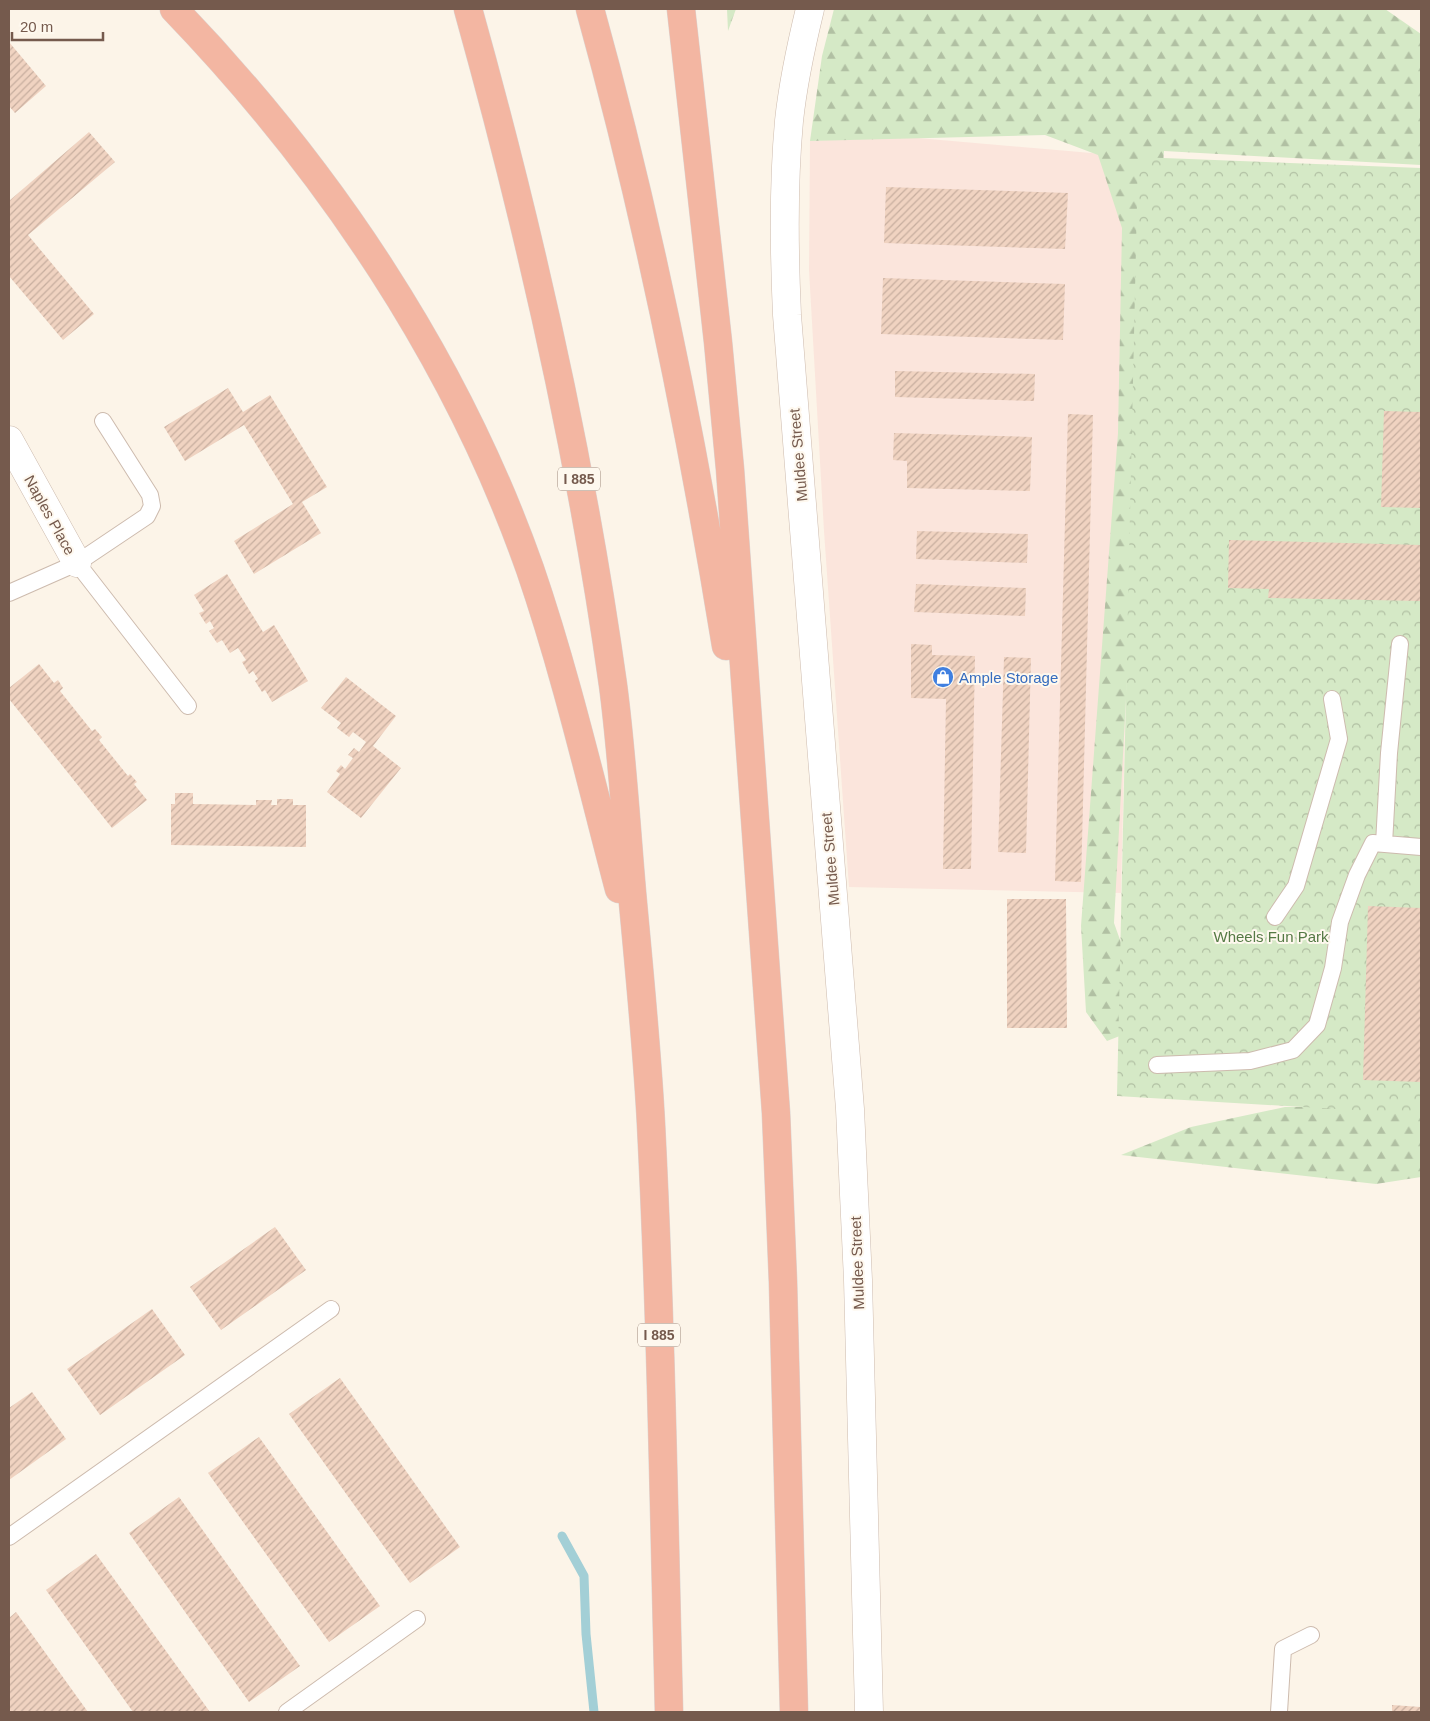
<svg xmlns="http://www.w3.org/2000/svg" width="1430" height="1721" viewBox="0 0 1430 1721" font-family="Arial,sans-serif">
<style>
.commercial{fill:#fbe5dc}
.forest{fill:url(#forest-firs)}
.park{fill:url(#park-crowns)}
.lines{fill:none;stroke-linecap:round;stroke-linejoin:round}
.stream{stroke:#a3cfd6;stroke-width:9}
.building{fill:url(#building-hatch)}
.service-casing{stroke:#cdbbae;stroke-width:18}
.minor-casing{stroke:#cdbbae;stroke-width:29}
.tertiary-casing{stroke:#cdbbae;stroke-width:29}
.motorway-casing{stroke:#dbd4d1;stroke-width:29}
.service{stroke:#fff;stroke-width:16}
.minor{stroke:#fff;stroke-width:28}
.tertiary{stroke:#fff;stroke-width:28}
.motorway{stroke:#f3b6a2;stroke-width:28}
.labels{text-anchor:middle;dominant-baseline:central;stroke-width:4;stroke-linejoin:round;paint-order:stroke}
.shield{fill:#fef8ee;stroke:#9e897d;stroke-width:1}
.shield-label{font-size:14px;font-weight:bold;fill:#755a4d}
.street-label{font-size:15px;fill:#755a4d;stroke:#fef8ee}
.shop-label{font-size:15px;fill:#366cbe;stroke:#fef8ee;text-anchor:start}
.park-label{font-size:15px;fill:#557a45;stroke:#fef8ee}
</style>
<defs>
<pattern id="forest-firs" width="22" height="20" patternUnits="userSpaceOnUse" patternTransform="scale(1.25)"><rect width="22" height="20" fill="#d5e9c6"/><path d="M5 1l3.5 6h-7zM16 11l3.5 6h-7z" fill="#b1c0a3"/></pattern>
<pattern id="park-crowns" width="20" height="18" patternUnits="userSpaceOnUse" patternTransform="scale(1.25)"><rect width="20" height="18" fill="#d5e9c6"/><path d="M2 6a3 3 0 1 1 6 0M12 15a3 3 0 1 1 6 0" fill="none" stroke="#b1c0a3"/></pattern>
<pattern id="building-hatch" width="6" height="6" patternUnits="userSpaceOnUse" patternTransform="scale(1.25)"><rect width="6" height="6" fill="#f0d3c1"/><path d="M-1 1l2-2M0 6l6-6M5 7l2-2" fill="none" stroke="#c7ae9f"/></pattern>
</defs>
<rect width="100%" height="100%" fill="#fcf4e8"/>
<path class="commercial" d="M895,136L1138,157L1121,893L849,887L824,531L809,270L810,141Z"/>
<path class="forest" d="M727,9H736L728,31Z
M834,9H1385L1421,34V165L1164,151L1136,512L1114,923L1150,1024L1107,1041L1086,1012L1081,926L1118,433L1122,228L1098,155L1045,135L810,141L822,56Z
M1421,1106V1177L1376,1184L1121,1155L1191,1127L1285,1107Z"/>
<path class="park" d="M1138,157L1421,168V1114L1117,1096Z"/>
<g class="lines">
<path class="stream" d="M562,1536L584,1576L586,1634L594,1712"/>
</g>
<path class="building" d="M9,42L46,86L15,113L9,106Z
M89,132L115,162L28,235L94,314L63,340L9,276V201Z
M886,187L1068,193L1065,249L884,243Z
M883,278L1065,284L1063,340L881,334Z
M895,371L1035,374L1034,401L895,397Z
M228,388L243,412L270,395L327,487L302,502L321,533L254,574L234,541L293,504L244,425L185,461L164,427Z
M1384,411L1421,412V508L1381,507Z
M1068,414L1093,415L1081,882L1055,881Z
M894,433L1032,437L1030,491L907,488V461L893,460Z
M917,531L1028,534L1027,563L916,559Z
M1229,540L1421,545V601L1268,598L1269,589L1228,588Z
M227,574L263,632L274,625L308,681L272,702L265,690L262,692L255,681L258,679L253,671L249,674L242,662L246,660L238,648L230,653L222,640L217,643L209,631L214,628L210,621L206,624L199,613L204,611L194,595Z
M916,584L1026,588L1025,616L914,612Z
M911,644L932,645V655L975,656L971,869H943L946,699L911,698Z
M1004,657L1031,658L1026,853L998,852Z
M39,664L54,683L58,680L63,688L60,691L92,731L95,729L102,737L99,740L128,776L130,774L137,782L134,784L147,800L112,828L9,699V688Z
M346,677L396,716L373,746L401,768L361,818L327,792L340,774L336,771L341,765L345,769L353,758L348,755L354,748L359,752L366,742L353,732L349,737L337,728L341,723L321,708Z
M175,793H193V804L256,805V800H272L271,805H277V799H293V805H306V847L171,845V804H175Z
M1007,899H1066L1067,1028H1007Z
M1368,906L1421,908V1082L1363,1080Z
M275,1227L306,1270L221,1330L190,1287Z
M152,1309L185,1355L100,1415L67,1369Z
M340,1378L460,1547L410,1583L289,1414Z
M32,1392L66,1439L9,1480V1408Z
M259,1437L380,1606L329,1642L208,1473Z
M179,1497L300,1666L249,1702L129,1533Z
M96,1554L210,1712H133L46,1590Z
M16,1612L88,1712H11L9,1709V1618Z
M1392,1705L1421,1707V1712H1392Z"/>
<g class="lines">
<g class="service-casing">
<path id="service" d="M77,563L188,706
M9,593L77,563L147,516L152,506L150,495L103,421
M1384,844L1389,753L1400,644
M1275,917L1296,886L1339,739L1332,699
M1157,1065L1250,1061L1293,1050L1317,1025L1333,968L1340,922L1357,875L1373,843L1421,847
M9,1537L331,1309
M287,1712L417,1619
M1279,1712L1283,1649L1311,1635"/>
</g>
<g class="minor-casing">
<path id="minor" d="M9,440L77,563"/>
</g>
<g class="tertiary-casing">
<path id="tertiary" d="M810,9C801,46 793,83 789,121C783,186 784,250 787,315L850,1109L858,1280L869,1712"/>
</g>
<g class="motorway-casing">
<path id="motorway" d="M174,9C328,169 456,359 530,569C566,674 591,783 619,889
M468,9C530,231 581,456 613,685C622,753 626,823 632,892C639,969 647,1047 651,1124C661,1320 664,1516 669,1712
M590,9C648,218 691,431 726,646
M681,9L718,342L730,469L776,1113L783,1282L794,1712"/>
</g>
<use href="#service" class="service"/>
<use href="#minor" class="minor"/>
<use href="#tertiary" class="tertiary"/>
<use href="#motorway" class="motorway"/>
</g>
<defs>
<g id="shop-disc" transform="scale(1.125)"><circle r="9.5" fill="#3f7fe0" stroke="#fef8ee"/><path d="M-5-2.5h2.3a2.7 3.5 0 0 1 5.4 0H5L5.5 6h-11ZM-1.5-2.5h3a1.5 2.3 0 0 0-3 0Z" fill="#fff"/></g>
</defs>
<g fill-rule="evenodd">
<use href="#shop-disc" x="943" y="677"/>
</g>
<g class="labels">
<g class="shield">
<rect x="558" y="467.5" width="42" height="23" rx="4"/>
<rect x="638" y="1323.5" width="42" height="23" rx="4"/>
</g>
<g class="shield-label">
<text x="579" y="479">I 885</text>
<text x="659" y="1335">I 885</text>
</g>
<g class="street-label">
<text transform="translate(798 455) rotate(-95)">Muldee Street</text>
<text transform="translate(50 515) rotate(61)">Naples Place</text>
<text transform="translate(830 859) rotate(-95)">Muldee Street</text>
<text transform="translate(857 1263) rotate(-92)">Muldee Street</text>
</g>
<g class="shop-label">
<text x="959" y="677">Ample Storage</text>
</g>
<g class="park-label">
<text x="1271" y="936">Wheels Fun Park</text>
</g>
</g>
<rect width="1430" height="1721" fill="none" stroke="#755a4d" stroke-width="20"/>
<path d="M12 32v8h91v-8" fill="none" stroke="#755a4d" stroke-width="2.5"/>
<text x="20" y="32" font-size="15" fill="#755a4d" stroke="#fef8ee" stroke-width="4" paint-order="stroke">20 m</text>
</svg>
